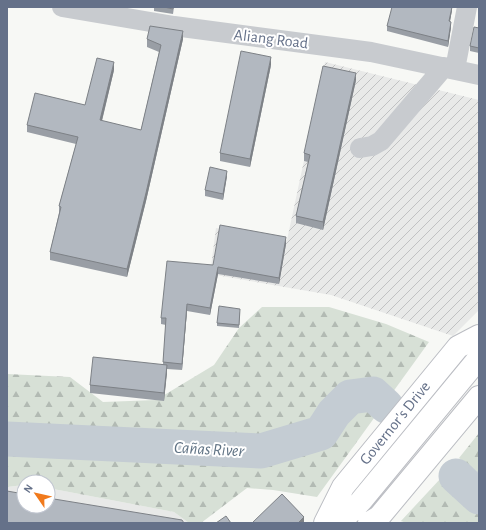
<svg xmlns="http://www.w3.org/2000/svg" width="486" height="530" viewBox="0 0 486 530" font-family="'Alegreya Sans',sans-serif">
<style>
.built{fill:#e8e9e8}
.industrial{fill:url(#industrial-furrows)}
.forest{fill:url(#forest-firs)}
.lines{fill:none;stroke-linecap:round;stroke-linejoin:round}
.river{stroke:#c4ccd3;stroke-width:35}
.major-casing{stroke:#bbbdc3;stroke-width:24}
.minor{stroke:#c8cbcf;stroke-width:20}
.major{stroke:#fff;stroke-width:22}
.wall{fill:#999ea5}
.shaded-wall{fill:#7d8186}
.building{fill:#b2b8c0;stroke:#7d8186}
.labels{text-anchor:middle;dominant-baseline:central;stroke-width:4;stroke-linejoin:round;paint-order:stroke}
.street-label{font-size:16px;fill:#657189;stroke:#fff}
.water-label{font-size:17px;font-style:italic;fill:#607384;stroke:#fff}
</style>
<defs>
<pattern id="industrial-furrows" width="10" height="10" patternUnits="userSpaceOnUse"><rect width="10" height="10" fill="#e8e9e8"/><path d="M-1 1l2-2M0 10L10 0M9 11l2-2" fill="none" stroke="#c0c1c2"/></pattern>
<pattern id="forest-firs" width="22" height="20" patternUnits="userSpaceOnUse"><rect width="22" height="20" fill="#d7e0d6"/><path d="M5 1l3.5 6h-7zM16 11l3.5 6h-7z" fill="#b2bab3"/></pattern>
</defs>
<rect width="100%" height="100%" fill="#f7f8f5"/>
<path class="built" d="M24,485V506H48V488L174,512L189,523H7V487Z"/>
<path class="industrial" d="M325,62L479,100V310L453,336L331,295L210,274L216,228L287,240Z"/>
<path class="forest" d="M262,307H329L386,324L429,342L317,497L273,490L247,488L201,523H189L174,512L48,488V482H24V485L7,487V374L70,377L103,402L156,400L214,365L239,328Z
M479,433V473L459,458Z
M441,478L479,510V523H406L401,521Z"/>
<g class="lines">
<path class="river" d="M7,439L261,451L321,433L334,413L350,397L373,394L386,406
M456,476L479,497"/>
<g class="major-casing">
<path id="major" d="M325,523L343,487L458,347L479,336
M340,523L361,501L479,358
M369,523L379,517L479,397"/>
</g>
<path class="minor" d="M62,7L174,26L371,52L479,75
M455,69L467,7
M360,148L372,146L381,141L444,67"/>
<use href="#major" class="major"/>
</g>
<path class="wall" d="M154,7H174L173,14L154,11Z
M452,7V10L450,21L451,27L448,47L387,31V26Z
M479,28V53L470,51V46Z
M147,39H183L146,201L127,277L50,260V252L59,213V206L76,144L27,132V125L85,105L114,70L102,121L141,130L159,52L147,47Z
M271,65L250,167L220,161V153Z
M356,80L323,230L296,223V216L308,162L304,161V153Z
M227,176L223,200L205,196V190Z
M286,244L279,284L218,274L210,315L187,311L182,370L167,369L164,401L90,393V385L163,364L166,325L161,324V318L213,265Z
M240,312L239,328L217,326V323Z"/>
<path class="shaded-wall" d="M452,7V10L449,27V21Z
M451,22V27L448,47V41Z
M183,31V39L146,201L127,277V269Z
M271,57V65L250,167V159Z
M114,62V70L100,128V120Z
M356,73V80L323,230V222Z
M227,171V176L223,200V194Z
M286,237V244L279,284V278Z
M218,267V274L210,315V308Z
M187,304V311L182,370V364Z
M167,365V373L164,401V393Z
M304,517V523H298Z"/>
<path class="building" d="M164,7H173V9Z
M392,7H452L449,21L451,22L448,41L387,26Z
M150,26L183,31L146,193L127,269L50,252L61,207L59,206L78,137L27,125L35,93L85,105L97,58L114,62L100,120L141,130L161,45L147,39Z
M474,27L479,28V48L470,46Z
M241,51L271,57L250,159L220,153Z
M323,66L356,73L323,222L296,216L310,155L304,153Z
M210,167L227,171L223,194L205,190Z
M220,225L286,237L279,278L218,267L210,308L187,304L182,364L163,362L166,318H161L167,261L213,265Z
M219,306L240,309L239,325L217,323Z
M93,357L167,365L164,393L90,385Z
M7,491L24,494V506H48V498L182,520L184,523H7Z
M282,494L304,517L298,523H252Z
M226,516L231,523H216Z"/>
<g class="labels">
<g class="street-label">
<text transform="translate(271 39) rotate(7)">Aliang Road</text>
<text transform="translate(395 423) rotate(-51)">Governor's Drive</text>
</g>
<g class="water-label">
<text transform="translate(209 449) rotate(3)">Cañas River</text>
</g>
</g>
<rect width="486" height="530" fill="none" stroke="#657189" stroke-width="16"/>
<g transform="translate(36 494) rotate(304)"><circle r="19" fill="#ffffff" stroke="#c1c6d0"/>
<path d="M0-3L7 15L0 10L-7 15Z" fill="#f17a1c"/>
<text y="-6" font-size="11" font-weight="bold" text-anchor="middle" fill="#657189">N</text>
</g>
</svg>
